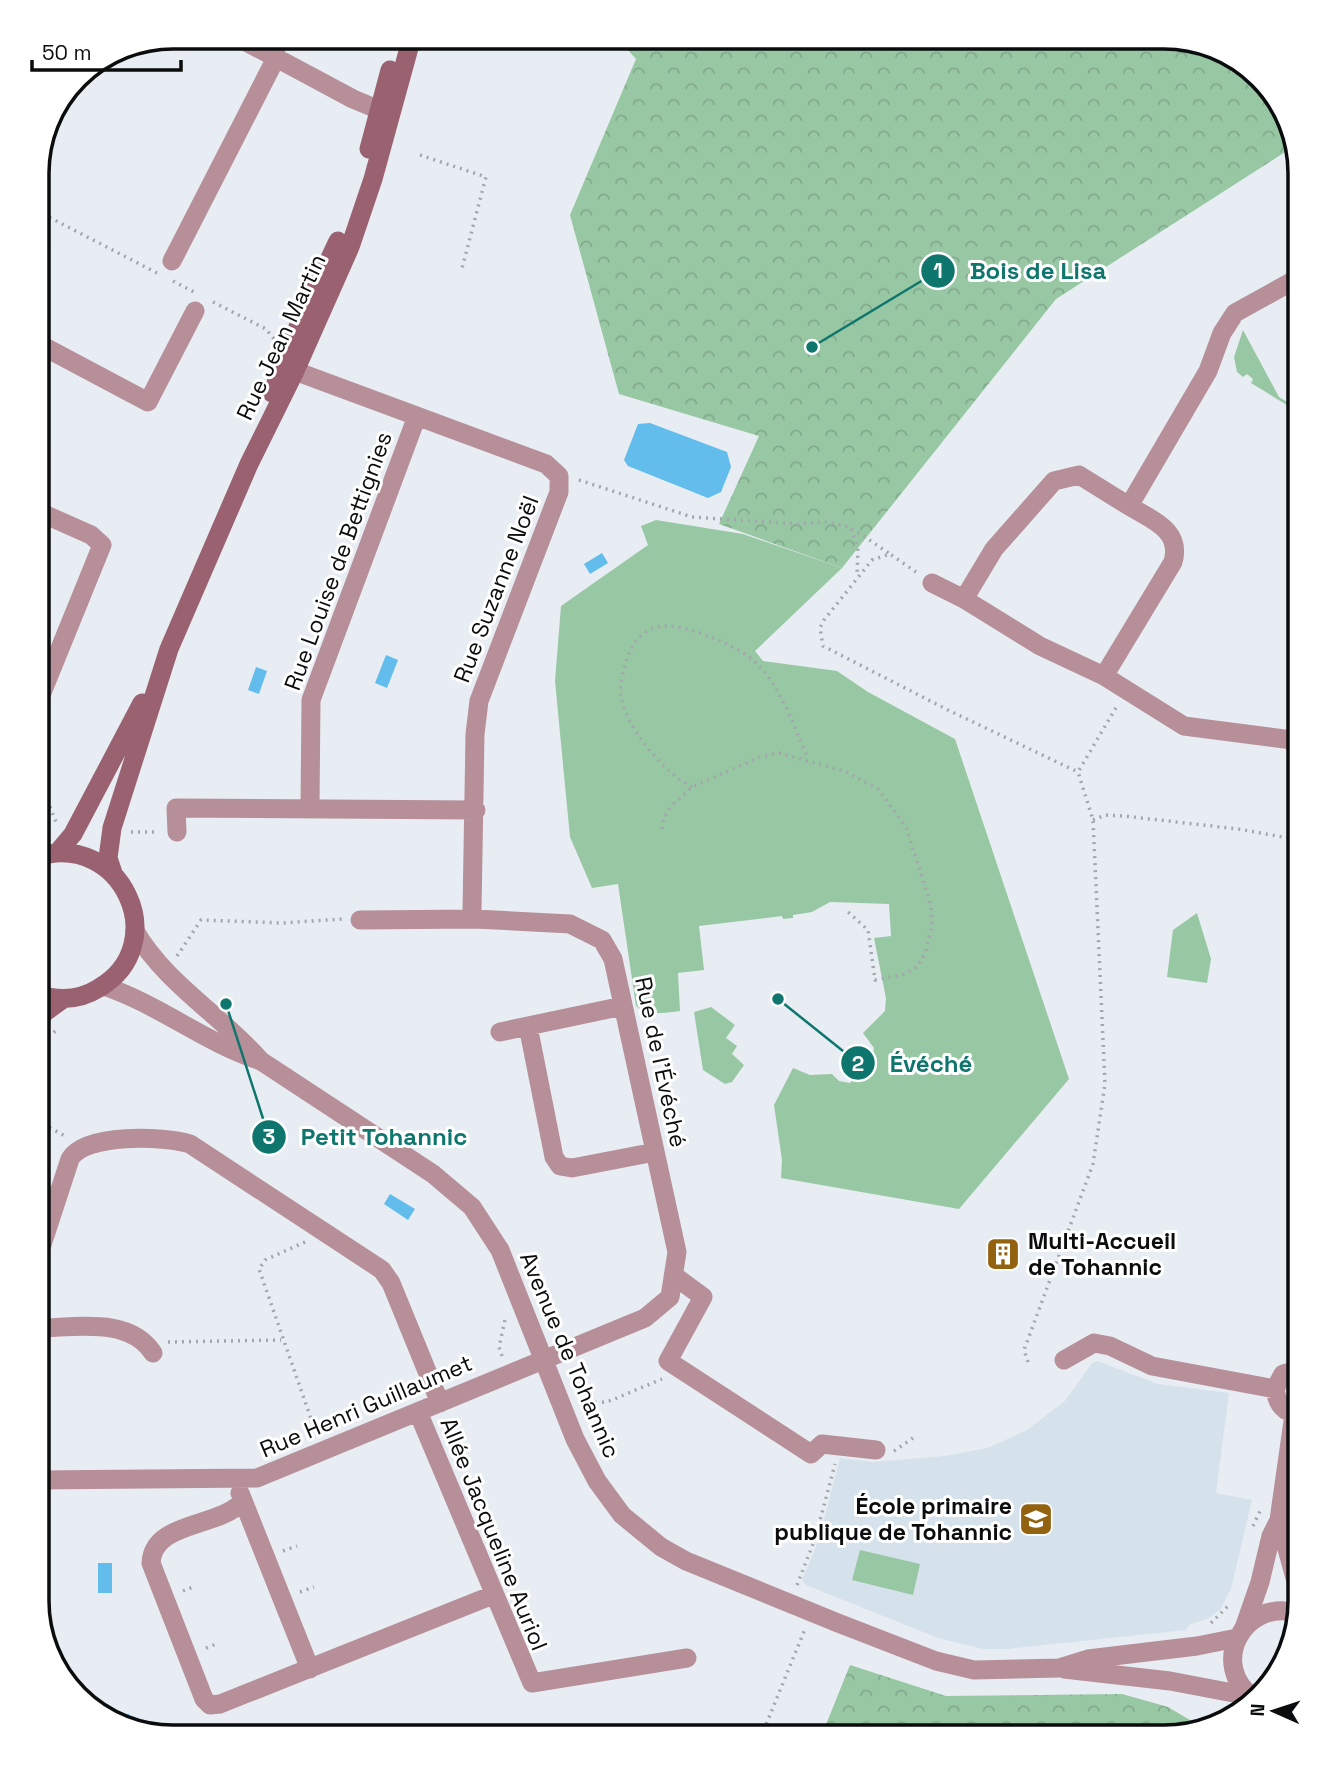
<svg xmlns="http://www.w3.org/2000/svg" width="1337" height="1774" viewBox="0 0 1337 1774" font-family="'Space Grotesk',sans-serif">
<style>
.built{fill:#d5e1eb}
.grass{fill:#98c7a4}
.forest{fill:url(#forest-crowns)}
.water{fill:#62bcec}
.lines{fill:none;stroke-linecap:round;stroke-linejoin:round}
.path{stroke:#a2a7ab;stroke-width:3.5;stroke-dasharray:2 5;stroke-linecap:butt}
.minor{stroke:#b78f99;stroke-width:19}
.tertiary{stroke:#b78f99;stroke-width:19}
.secondary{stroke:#9a6271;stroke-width:19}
.labels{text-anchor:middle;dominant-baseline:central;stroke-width:6;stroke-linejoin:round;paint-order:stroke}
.street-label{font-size:23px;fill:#0a0c0d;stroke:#fff}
.poi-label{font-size:23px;font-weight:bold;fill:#0a0c0d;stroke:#fff;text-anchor:start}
.rim{fill:none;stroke:#0a0c0d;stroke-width:3.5}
.leader{fill:none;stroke:#0f766e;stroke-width:2.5}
.callout-dot{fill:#0f766e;stroke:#fff;stroke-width:2.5}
.mark-label{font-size:21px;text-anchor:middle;font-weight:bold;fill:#fff}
.callout-label{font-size:24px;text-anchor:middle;font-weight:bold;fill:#0f766e;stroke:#fff;stroke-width:6;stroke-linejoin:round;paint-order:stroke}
</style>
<defs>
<pattern id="forest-crowns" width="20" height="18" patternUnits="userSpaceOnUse" patternTransform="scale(1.75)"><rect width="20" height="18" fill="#98c7a4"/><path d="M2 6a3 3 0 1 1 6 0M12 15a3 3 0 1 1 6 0" fill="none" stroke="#82aa8c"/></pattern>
</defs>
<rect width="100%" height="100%" fill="#e7edf3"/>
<path class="built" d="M1097,1361L1158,1384L1229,1393L1216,1493L1252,1500L1231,1589L1220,1610L1209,1618L1189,1625L1186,1630L1007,1649H983L938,1638L806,1585L802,1580L818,1542L840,1458L873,1462L945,1456L988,1448L1027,1430L1065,1401L1092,1363Z"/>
<path class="grass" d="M1243,330L1279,397L1300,410V413L1251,383L1253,379L1247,374L1243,377L1237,372L1234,357Z
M656,520L743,534L842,568L755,651L763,661L837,671L868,692L955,739L1069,1079L959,1209L781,1178L782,1160L774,1105L793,1068L810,1075L832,1074L839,1081L850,1083L872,1058L874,1048L863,1033L885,1011L886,998L874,938L891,936L889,904L830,902L812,912L793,915V918L783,919L782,916L699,926L704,970L678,973L680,1011C666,1013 647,1016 636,1006L618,884L592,888L570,837L555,681L561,606L648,545L641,526Z
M1197,913L1211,959L1207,983L1167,977L1173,930Z
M711,1007L735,1025L726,1038L737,1046L732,1054L744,1065L732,1082L725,1084L703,1070L694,1012Z
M860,1550L920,1564L913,1595L852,1580Z"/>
<path class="forest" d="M616,37H1173L1232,55L1278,98L1293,147L1056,299L842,568L719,524L759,436L619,394L570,215L636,59Z
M850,1665L946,1696L1122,1694L1168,1707L1200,1726L1164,1737H821Z"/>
<path class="water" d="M650,423L727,452L731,467L721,492L708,498L628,466L624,460L638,424Z
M602,553L608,563L590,574L584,564Z
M386,655L398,660L387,688L375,683Z
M256,667L267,671L259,694L248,690Z
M390,1194L415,1209L408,1220L384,1204Z
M98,1563H112V1593H98Z
M129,1714L130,1726L104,1718V1715Z"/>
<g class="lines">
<path class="path" d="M420,155L486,177L461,272
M37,211L157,273
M173,281L194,292
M213,302L266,329L274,339
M579,480L692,517L798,524L825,522L850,527L890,554
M851,529L858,548L857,576
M916,572L890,554L872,560L824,620L820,628L823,646L950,711L1078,772
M37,774L56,822
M692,787C664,773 628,730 621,697C619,686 623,672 626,661C641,617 671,622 708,636C728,644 747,652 762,669C784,694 794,728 808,758
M1093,820L1105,815L1124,816L1238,829L1300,840
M662,829L664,818L671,806L692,787L760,757L779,753L847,772L878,789L906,827L931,905L932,926L925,954L917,967L905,974L875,980L868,930L847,911
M131,832H158
M177,956L201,920L282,923L342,919
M37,1045L58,1029
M37,1121L65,1136
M305,1242L265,1260L259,1269L316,1433
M168,1342L281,1340
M502,1356L499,1347L505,1320
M1028,1362L1024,1350L1093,1164L1105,1084L1093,820L1078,772L1117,706
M581,1403L607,1402L662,1379
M894,1451L916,1436
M1253,1526L1260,1511
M283,1551L297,1546
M797,1585L815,1539L835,1464
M183,1591L195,1586
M300,1592L314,1587
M1211,1623L1230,1604
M206,1648L219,1643
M761,1737L805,1629"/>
<path class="minor" d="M237,37L353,99L377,109
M172,261L277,56
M37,343L148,402L195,311
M295,371L546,464L559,476V492L479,701L475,734L472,911L475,919
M932,583L964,599
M1104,676L1040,646L964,599L994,549L1054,481L1079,475L1129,506
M37,705L102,545L91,535L37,511
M1300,741L1184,726L1104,676L1173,562C1182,530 1152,520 1129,506L1208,371L1222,333L1235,313L1300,277
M310,808L311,700L417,416
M177,832L176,808L476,810
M623,1006L528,1026L554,1157L560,1166L572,1168L655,1152
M500,1032L528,1026
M37,1260L70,1159C85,1133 164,1136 190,1144L382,1270L391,1283L440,1403
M676,1277L703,1297L668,1361L811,1454L822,1444L876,1450
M37,1328C74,1328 129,1316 153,1353
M1064,1360L1094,1343L1110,1346L1152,1366L1275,1389
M418,1412L532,1683L687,1658
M1300,1414C1284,1414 1277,1404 1275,1389L1283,1374L1300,1369
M37,1480L257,1478L645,1318L670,1297L677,1252L613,959L602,940L570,924L475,919L360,920
M240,1493L310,1669
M242,1502C218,1528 153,1521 151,1563L204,1699L210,1705L220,1704L493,1595
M1279,1520L1300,1596
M1244,1628L1260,1582L1271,1536L1279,1520L1294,1414"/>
<path class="tertiary" d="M135,931C165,983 222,1016 261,1061
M104,986C160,1005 205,1043 261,1061L433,1174L472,1207L500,1250L575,1439L597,1481L622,1515L661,1547L686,1561L838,1623L936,1661L974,1670L1059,1668L1088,1659L1197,1646L1237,1638
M1064,1669L1170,1681L1249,1696
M1254,1698C1208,1666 1243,1598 1297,1613"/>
<path class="secondary" d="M369,149L390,70
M272,393L300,322L338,241
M57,853L73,834L142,703
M113,873L108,858L112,828L169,649L249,464L295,371L350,247L373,179L412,37
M37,994C58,1001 80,1000 99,988C174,944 121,830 37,857
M37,1018L63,999"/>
</g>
<defs>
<g id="building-square" transform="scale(1.75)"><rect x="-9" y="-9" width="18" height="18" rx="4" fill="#926211" stroke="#fff"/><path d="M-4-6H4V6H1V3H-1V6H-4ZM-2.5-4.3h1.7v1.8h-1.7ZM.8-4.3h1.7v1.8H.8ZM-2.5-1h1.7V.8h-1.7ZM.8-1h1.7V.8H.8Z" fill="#fff"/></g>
<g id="school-square" transform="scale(1.75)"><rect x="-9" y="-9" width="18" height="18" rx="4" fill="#926211" stroke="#fff"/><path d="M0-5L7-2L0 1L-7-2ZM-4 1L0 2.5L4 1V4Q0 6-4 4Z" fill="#fff"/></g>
</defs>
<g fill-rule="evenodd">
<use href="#building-square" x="1003" y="1254"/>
<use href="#school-square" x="1036" y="1519"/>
</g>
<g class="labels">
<g class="street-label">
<text transform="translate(281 337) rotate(-65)">Rue Jean Martin</text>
<text transform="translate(338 561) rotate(-70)">Rue Louise de Bettignies</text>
<text transform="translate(496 589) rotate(-69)">Rue Suzanne Noël</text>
<text transform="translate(661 1062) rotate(78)">Rue de l'Évéché</text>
<text transform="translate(570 1355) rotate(67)">Avenue de Tohannic</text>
<text transform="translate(366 1406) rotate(-23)">Rue Henri Guillaumet</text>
<text transform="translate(494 1534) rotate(68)">Allée Jacqueline Auriol</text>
</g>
<g class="poi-label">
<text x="1028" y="1241">Multi-Accueil<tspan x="1028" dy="26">de Tohannic</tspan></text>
<text x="1012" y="1506" text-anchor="end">École primaire<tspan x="1012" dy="26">publique de Tohannic</tspan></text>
</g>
</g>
<path d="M0 0H1337V1774H0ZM173 49H1164A124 124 0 0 1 1288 173V1601A124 124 0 0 1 1164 1725H173A124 124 0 0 1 49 1601V173A124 124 0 0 1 173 49Z" fill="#fff" fill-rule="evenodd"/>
<path class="rim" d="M173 49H1164A124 124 0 0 1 1288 173V1601A124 124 0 0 1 1164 1725H173A124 124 0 0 1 49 1601V173A124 124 0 0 1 173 49Z"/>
<path class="leader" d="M812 347L938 271M778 999L858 1063M226 1004L269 1137"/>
<g class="callout-dot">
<circle cx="812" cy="347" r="7"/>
<circle cx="778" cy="999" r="7"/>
<circle cx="226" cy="1004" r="7"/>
<circle cx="938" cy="271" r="18"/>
<circle cx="858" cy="1063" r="18"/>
<circle cx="269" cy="1137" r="18"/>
</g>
<g class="mark-label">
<text x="938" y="278">1</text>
<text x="858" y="1071">2</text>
<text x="269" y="1144">3</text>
</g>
<g class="callout-label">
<text x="1038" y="279">Bois de Lisa</text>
<text x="931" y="1072">Évéché</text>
<text x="384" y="1145">Petit Tohannic</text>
</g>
<g transform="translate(1274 1711) rotate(273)" stroke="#ffffff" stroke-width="5" paint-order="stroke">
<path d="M0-5L12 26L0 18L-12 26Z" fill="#0a0c0d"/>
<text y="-10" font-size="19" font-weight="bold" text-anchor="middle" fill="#0a0c0d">N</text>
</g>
<path d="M32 60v10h149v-10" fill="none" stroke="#0a0c0d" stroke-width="3.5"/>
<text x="42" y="60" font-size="21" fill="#0a0c0d" stroke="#ffffff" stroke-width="5" paint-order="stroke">50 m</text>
</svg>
